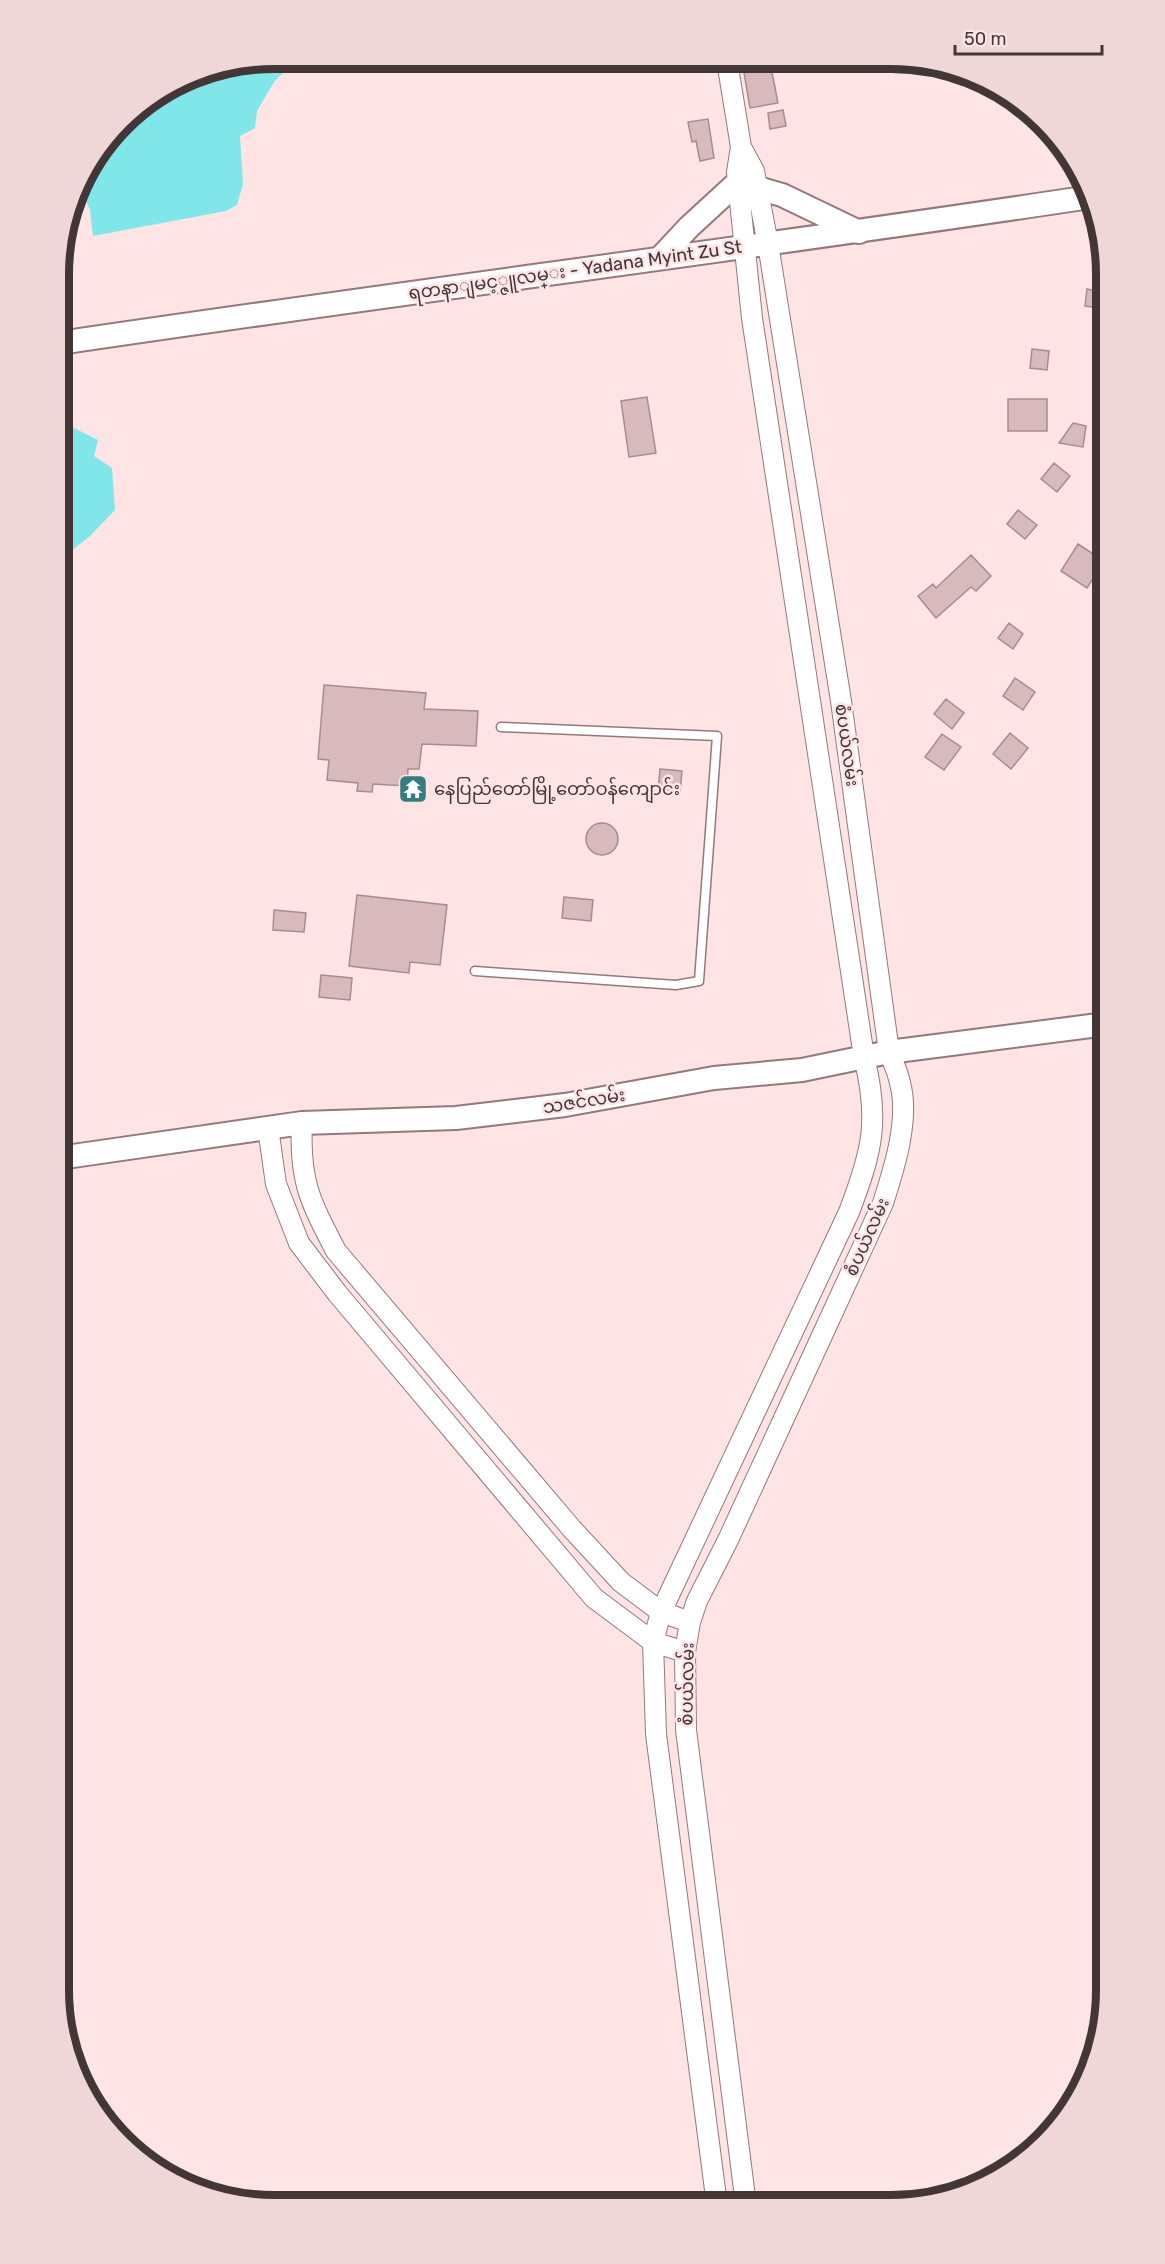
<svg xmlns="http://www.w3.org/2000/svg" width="1165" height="2264" viewBox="0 0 1165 2264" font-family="Rubik,'Noto Sans Myanmar',sans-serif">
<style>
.water{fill:#81e6ea}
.building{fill:#d9babc;stroke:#a98b8d;stroke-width:1.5}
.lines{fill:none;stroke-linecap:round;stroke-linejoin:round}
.service-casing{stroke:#95787a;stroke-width:11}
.tertiary-casing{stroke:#95787a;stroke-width:22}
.secondary-casing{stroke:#95787a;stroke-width:26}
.service{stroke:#fff;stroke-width:8}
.tertiary{stroke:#fff;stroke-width:20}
.secondary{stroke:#fff;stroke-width:22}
.labels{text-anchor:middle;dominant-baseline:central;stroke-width:5;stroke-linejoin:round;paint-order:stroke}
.street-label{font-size:18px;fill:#423637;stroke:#fee4e5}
.poi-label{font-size:18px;fill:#423637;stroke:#fee4e5;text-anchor:start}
.rim{fill:none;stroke:#423637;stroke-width:8}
</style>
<rect width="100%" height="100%" fill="#fee4e5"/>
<path class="water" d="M274,59H296L274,82L257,111L255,128L240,136L243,184L237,205L226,211L93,236L90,210L82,192V177L132,112L192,75Z
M60,426H70L98,440L94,456L112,468L115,510L90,536L60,560Z"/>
<path class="building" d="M742,61L770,62L778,103L750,108Z
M783,110L786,126L770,129L768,113Z
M708,119L714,158L700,161L696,141L692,142L688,122Z
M1087,289L1102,292L1100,308L1085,306Z
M1032,349L1049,351L1047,370L1030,368Z
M647,397L656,453L629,457L621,401Z
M1008,399H1047V431H1008Z
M1073,423L1086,426L1083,447L1059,443Z
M1054,463L1070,476L1057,492L1041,479Z
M1018,510L1037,525L1025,539L1007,524Z
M1078,544L1104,561L1087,588L1061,571Z
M971,555L991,576L976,591L971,587L936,618L918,596L933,584L936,588Z
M1009,623L1023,634L1013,649L998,638Z
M1015,678L1035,692L1023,710L1003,696Z
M324,685L426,693L424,709L478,711L476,746L422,744L419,769H408L407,786L373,784L372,792L357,791L358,783L327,780L329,760L318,759Z
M946,699L964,713L952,729L934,714Z
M1010,733L1028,748L1011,769L993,754Z
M942,734L961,747L944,770L925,757Z
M660,769L682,771L680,793L658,791Z
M586 839a16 16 0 1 1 32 0a16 16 0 1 1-32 0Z
M357,895L447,905L440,965L410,962L409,973L349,966Z
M564,897L593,900L591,921L562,918Z
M274,910L306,913L304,932L273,930Z
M321,975L352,978L350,1000L319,997Z"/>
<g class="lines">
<g class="service-casing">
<path id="service" d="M475,971L676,985L699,981L717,736L501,727"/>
</g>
<g class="tertiary-casing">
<path id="tertiary" d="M741,147L754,171L768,244L841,701L889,1052C893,1062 898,1072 900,1083C910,1119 894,1169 883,1203L728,1540L697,1601L690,1622L685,1652L686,1730L746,2205
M302,1123C299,1181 310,1201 336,1251L572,1529L621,1582L661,1612L690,1622
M268,1128L276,1184L299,1243L337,1293L594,1598L653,1642L685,1652
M717,2205L656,1734L653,1642L661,1612L849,1212C872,1152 880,1121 864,1057L752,318L737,172L741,147L727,61"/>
</g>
<g class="secondary-casing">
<path id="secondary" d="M758,188L782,195L859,232
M661,257L689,227L738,182
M60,343C403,292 747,249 1090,197
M59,1158L302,1123L456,1118L565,1105L714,1078L802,1070L889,1052L1106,1024"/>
</g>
<use href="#service" class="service"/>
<use href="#tertiary" class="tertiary"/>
<use href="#secondary" class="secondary"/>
</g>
<defs>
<g id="temple-square" transform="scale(1.5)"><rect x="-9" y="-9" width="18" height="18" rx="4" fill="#347d80" stroke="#fee4e5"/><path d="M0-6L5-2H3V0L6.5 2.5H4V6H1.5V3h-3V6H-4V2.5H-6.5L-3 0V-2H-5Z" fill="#fff"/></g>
</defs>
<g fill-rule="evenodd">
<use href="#temple-square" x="413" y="789"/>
</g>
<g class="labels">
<g class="street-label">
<text transform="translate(575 270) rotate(-8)">ရတနာျမင့္ဇူလမ္း - Yadana Myint Zu St</text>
<text transform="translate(847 745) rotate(82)">စံပယ်လမ်း</text>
<text transform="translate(584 1101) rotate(-9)">သဇင်လမ်း</text>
<text transform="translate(867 1237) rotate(-66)">စံပယ်လမ်း</text>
<text transform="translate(687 1684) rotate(-89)">စံပယ်လမ်း</text>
</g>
<g class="poi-label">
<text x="434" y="789">နေပြည်တော်မြို့တော်ဝန်ကျောင်း</text>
</g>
</g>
<path d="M0 0H1165V2264H0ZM274 69H891A205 205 0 0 1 1096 274V1990A205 205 0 0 1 891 2195H274A205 205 0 0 1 69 1990V274A205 205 0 0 1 274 69Z" fill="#efd6d7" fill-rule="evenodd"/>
<path class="rim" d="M274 69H891A205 205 0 0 1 1096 274V1990A205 205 0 0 1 891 2195H274A205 205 0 0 1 69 1990V274A205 205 0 0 1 274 69Z"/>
<path d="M955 45v9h147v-9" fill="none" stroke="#423637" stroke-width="3"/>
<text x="964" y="45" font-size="18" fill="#423637" stroke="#fee4e5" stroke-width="4.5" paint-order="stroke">50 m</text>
</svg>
